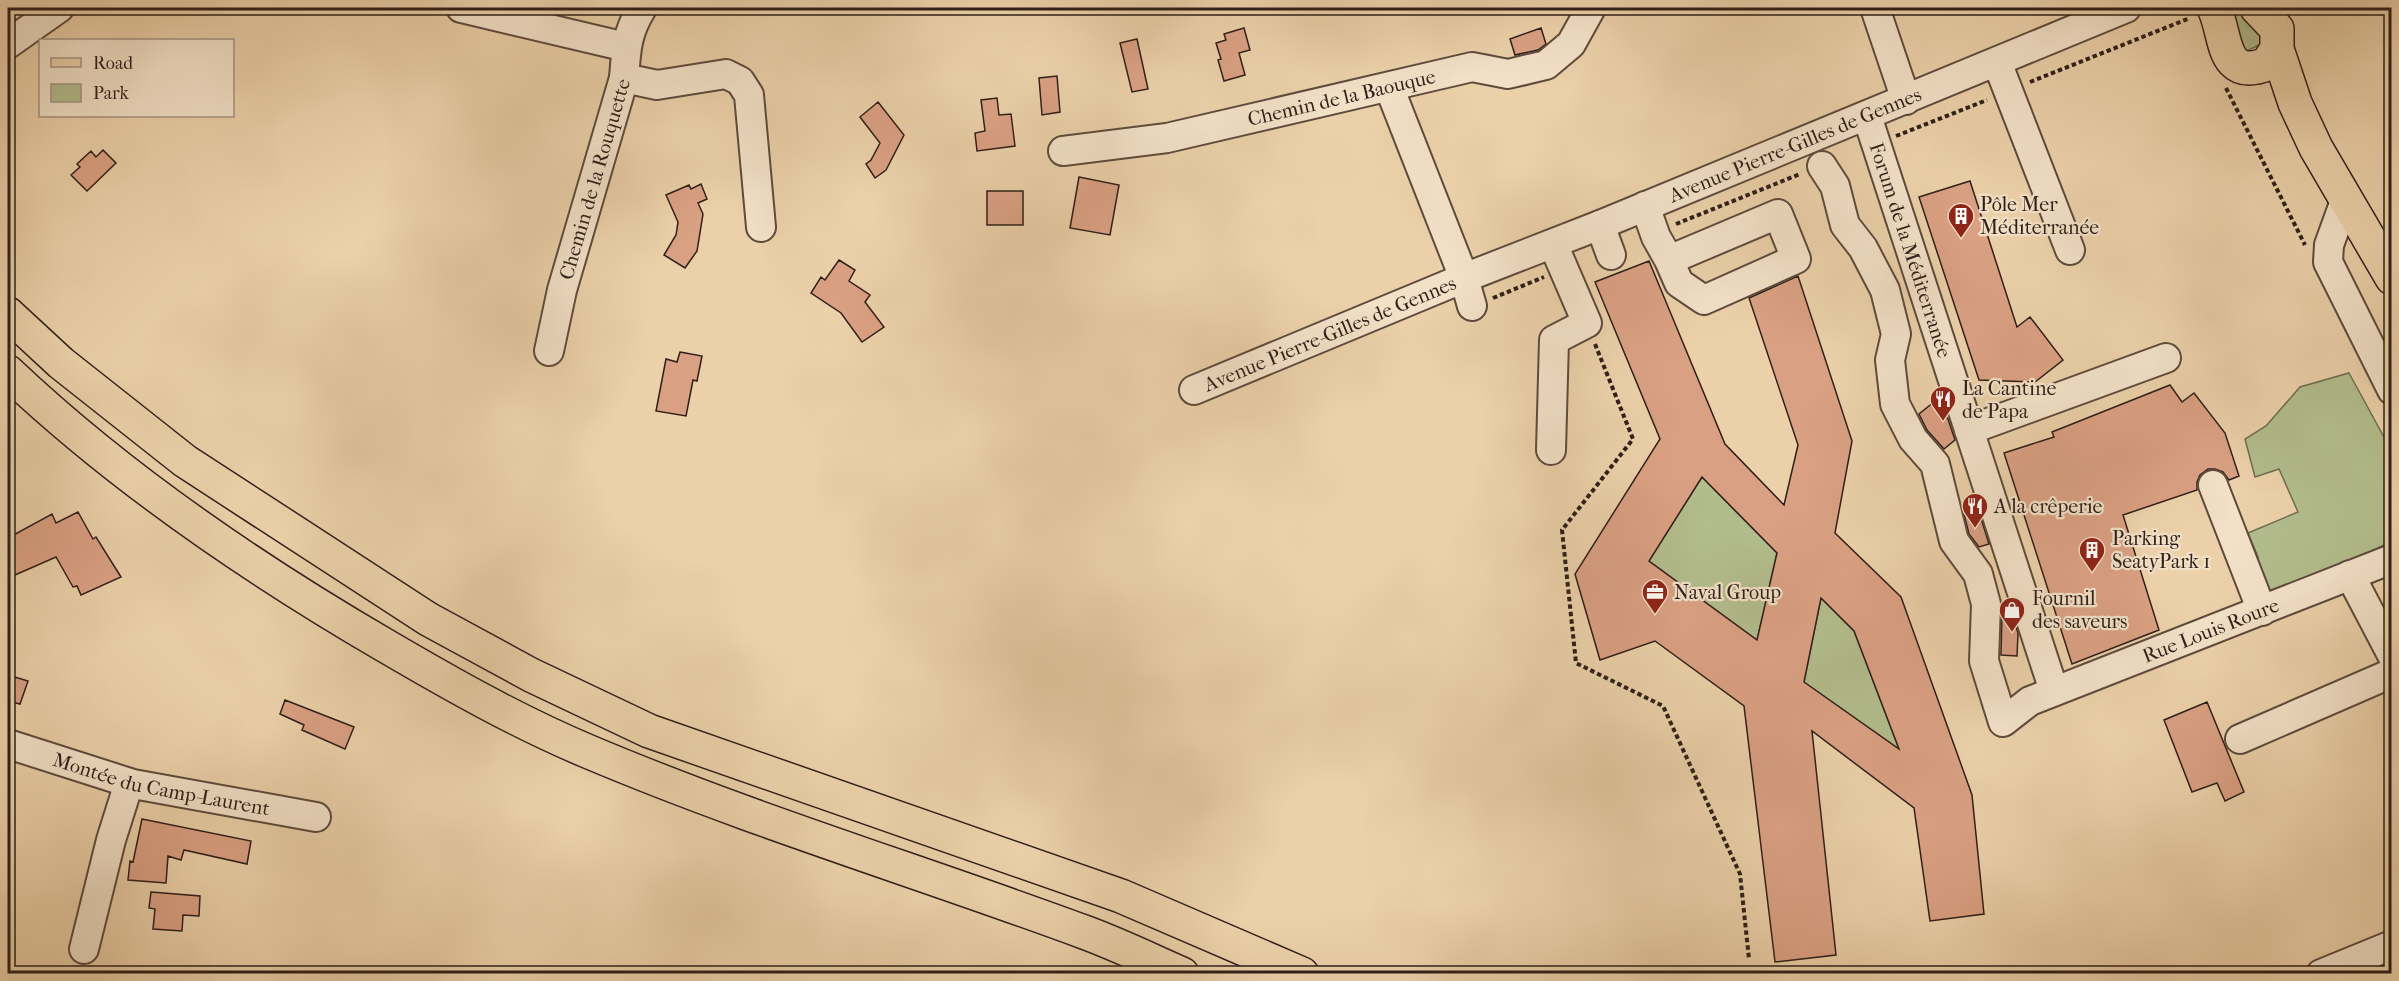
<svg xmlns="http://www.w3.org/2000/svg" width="2399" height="981" viewBox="0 0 2399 981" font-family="'IM FELL French Canon',serif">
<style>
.green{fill:#b2bc8c;stroke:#706e52;stroke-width:1.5}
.building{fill:#daa083;stroke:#2f1f19;stroke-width:1.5;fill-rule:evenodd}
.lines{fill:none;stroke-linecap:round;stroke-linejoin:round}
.minor-casing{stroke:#5e4b3d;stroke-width:32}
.major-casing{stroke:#2f1f19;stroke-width:36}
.highway-casing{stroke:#2f1f19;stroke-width:36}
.path{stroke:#2f1f19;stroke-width:4;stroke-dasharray:4.5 3;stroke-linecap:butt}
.minor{stroke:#f2e0c7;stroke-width:28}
.major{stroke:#ebd0a9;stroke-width:33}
.highway{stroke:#ebd0a9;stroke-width:33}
.labels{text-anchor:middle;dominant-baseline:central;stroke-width:4.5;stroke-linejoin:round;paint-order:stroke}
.street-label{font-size:20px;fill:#2f1f19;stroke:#f2e0c7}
.poi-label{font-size:20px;fill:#2f1f19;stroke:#f2e0c7;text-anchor:start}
</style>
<rect width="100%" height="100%" fill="#ebd0a9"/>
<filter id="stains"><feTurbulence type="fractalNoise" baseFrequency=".00333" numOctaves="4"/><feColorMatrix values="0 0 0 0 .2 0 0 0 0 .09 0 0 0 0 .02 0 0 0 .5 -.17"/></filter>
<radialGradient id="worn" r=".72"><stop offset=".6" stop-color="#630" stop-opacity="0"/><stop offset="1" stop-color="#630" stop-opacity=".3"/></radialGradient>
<path class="green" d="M2224,8H2243L2261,29V44L2245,52Z
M2349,373L2391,450V542L2268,599L2260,582L2258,557L2248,533L2298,512L2279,469L2255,477L2245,439L2266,426L2300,387Z
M1702,477L1777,553L1757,640L1649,561Z
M1821,598L1854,631L1899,749L1804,682Z"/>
<path class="building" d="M1244,28L1250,50L1239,53L1245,75L1224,81L1218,60L1221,59L1216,43L1226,40L1224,34Z
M1541,28L1546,44L1538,50L1515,55L1510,39Z
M1137,39L1148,89L1132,92L1120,43Z
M1057,76L1060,112L1042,115L1039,78Z
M997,98L999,115L1011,114L1015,146L977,151L975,133L985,131L981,100Z
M878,102L904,135L886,170L875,178L866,164L871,160L880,143L860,117Z
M103,150L116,163L87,191L71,175L80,167L77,164L91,151L96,157Z
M1079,177L1119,185L1110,235L1070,228Z
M1970,181L2017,327L2030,317L2063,360L2035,382L1979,380L1919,197Z
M701,184L707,199L698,203L703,214L697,251L685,268L664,255L676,235L678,222L666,195L689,185L691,189Z
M987,191H1023V225H987Z
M839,260L855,270L849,281L870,295L865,302L884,327L862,342L841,313L811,293L821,277L825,280Z
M1649,261L1725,444L1784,505L1798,445L1749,298L1798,276L1852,441L1835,533L1901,597L1972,795L1984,914L1930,921L1914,808L1812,731L1836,955L1775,962L1744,706L1655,641L1600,660L1575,574L1660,439L1595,282ZM1702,477L1777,553L1757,640L1649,561ZM1821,598L1854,631L1899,749L1804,682Z
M680,352L702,356L697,381L693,380L686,416L656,411L666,359L677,362Z
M2170,385L2182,402L2194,393L2225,433L2239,476L2229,480L2223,472L2215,469H2208L2200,475L2197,482V490L2123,515L2159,630L2072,664L2004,453L2054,437L2052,432Z
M1934,402L1948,419L1955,440L1944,449L1927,430L1919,414Z
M1978,509L1989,544L1979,547L1969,534L1964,514Z
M78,512L93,539L96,537L121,577L81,595L77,586L73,587L56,557L8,578V538L52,514L56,523Z
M2002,613H2011L2018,633L2017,656L2001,655Z
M8,675L28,681L20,704L8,701Z
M285,700L354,727L345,749L302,730L304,725L280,714Z
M2207,702L2244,792L2225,801L2217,783L2192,792L2164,720Z
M142,819L251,841L247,864L184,850L181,860L168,856L166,883L128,880L130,861L133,862Z
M151,892L200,896L199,916L183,915L182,931L153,929L155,909L149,908Z"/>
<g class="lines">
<g class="minor-casing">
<g id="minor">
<path d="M461,8L626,47"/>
<path d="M1875,8L1906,100"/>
<path d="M8,44L59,8"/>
<path d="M1997,62L2070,250"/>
<path d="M624,78L657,85L726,74L740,81L749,95L761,227"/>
<path id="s1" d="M1389,87L1464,278L1600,225L2126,8"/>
<path id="s2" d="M1867,116L2054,691"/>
<path id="s3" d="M1063,151L1167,138L1472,67L1508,74L1546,65L1571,44L1591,8"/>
<path id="s4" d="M1822,166L1835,186L1845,225L1863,248L1885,290L1896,334L1890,360L1895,404L1913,439L1935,464L1954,541L1978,574L1986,604L1984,661L2003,722L2030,701L2392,559"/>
<path d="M2346,198L2329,245L2328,262L2392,390"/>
<path d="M1645,206L1656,237L1669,260L1778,214L1796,259L1704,300L1679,283L1669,260"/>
<path d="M1600,225L1611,255"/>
<path id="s5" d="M549,351L562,290L624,78C626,50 627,32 642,8"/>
<path id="s6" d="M1194,390L1464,278L1472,306"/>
<path d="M1969,430L2166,358"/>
<path d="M1551,450L1554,340L1587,323L1553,244"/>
<path d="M2213,485L2262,611"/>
<path d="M2350,575L2392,655"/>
<path d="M2240,739L2392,673"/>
<path id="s7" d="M8,744L133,784L316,817"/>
<path d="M84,949L111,840L129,783"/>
<path d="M2321,974L2392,945"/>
</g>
</g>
<g class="major-casing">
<path id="major" d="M2214,8C2227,34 2220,82 2267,64L2277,49V29L2257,8
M2277,49L2295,103L2316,148L2392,278"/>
</g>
<g class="highway-casing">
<path id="highway" d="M8,314L61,363L185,461L428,619L531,675L649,731L1121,896L1302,974
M8,372C121,479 252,568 386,646C451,684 518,722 587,751C750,820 919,871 1084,932C1117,944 1150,960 1182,974"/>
</g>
<path class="path" d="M2030,82L2190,18
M2226,88L2305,245
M1896,136L1987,100
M1676,224L1800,174
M1493,298L1544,277
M1595,344L1633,439L1562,530L1576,663L1663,706L1740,874L1749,959"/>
<use href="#minor" class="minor"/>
<use href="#major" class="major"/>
<use href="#highway" class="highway"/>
</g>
<defs>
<g id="building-pin" transform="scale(1.35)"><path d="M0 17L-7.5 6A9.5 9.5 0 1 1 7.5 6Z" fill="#8f2418" stroke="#f2e0c7"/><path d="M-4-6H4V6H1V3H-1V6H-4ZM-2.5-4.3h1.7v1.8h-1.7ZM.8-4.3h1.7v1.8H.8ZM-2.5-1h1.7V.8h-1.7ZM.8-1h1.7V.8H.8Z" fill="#fff"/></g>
<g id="restaurant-pin" transform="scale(1.35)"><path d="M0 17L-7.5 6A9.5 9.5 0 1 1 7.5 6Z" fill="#8f2418" stroke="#f2e0c7"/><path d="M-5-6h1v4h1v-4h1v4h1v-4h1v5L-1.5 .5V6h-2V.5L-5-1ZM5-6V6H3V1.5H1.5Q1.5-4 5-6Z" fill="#fff"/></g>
<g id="office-pin" transform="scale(1.35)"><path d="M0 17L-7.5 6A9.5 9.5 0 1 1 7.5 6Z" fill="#8f2418" stroke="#f2e0c7"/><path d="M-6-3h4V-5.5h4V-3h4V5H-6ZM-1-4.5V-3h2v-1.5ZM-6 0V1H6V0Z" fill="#fff"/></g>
<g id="shop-pin" transform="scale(1.35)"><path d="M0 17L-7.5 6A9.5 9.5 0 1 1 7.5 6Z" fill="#8f2418" stroke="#f2e0c7"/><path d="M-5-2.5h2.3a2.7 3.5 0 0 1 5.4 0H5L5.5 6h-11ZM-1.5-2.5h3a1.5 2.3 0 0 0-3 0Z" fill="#fff"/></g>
</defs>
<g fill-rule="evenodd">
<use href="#building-pin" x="1961" y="216"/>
<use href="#restaurant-pin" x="1943" y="399"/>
<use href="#restaurant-pin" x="1975" y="506"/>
<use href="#building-pin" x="2092" y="550"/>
<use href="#office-pin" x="1655" y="592"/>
<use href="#shop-pin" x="2012" y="610"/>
</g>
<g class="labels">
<g class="street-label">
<text stroke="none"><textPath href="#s3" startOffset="284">Chemin de la Baouque</textPath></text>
<text stroke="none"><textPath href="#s1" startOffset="562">Avenue Pierre-Gilles de Gennes</textPath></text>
<text stroke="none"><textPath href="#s5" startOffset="178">Chemin de la Rouquette</textPath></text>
<text stroke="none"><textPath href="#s2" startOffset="141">Forum de la Méditerranée</textPath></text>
<text stroke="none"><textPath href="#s6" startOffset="147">Avenue Pierre-Gilles de Gennes</textPath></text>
<text stroke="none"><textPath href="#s4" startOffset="830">Rue Louis Roure</textPath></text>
<text stroke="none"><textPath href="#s7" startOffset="159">Montée du Camp-Laurent</textPath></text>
</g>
<g class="poi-label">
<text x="1980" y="204">Pôle Mer<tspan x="1980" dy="23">Méditerranée</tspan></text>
<text x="1962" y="388">La Cantine<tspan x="1962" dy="23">de Papa</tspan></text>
<text x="1994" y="506">A la crêperie</text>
<text x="2112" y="538">Parking<tspan x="2112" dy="23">SeatyPark 1</tspan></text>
<text x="1674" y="592">Naval Group</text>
<text x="2032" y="598">Fournil<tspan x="2032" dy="23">des saveurs</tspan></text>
</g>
</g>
<rect width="2399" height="981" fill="none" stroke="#ebd0a9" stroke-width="30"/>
<rect x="9" y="9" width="2381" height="963" fill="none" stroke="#2f1f19" stroke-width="3"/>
<rect x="15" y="15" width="2369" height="951" fill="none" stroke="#2f1f19" stroke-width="1.5"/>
<rect x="39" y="39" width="195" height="78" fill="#f2e0c7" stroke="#a49381" stroke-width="1.5"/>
<rect x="51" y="58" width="30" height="9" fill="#ebd0a9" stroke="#a49381" stroke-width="1.5"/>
<text x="93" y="69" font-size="18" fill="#2f1f19">Road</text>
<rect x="51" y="84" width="30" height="18" fill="#b2bc8c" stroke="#a49381" stroke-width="1.5"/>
<text x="93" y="99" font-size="18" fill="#2f1f19">Park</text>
<rect width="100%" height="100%" filter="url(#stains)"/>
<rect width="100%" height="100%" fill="url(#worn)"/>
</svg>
